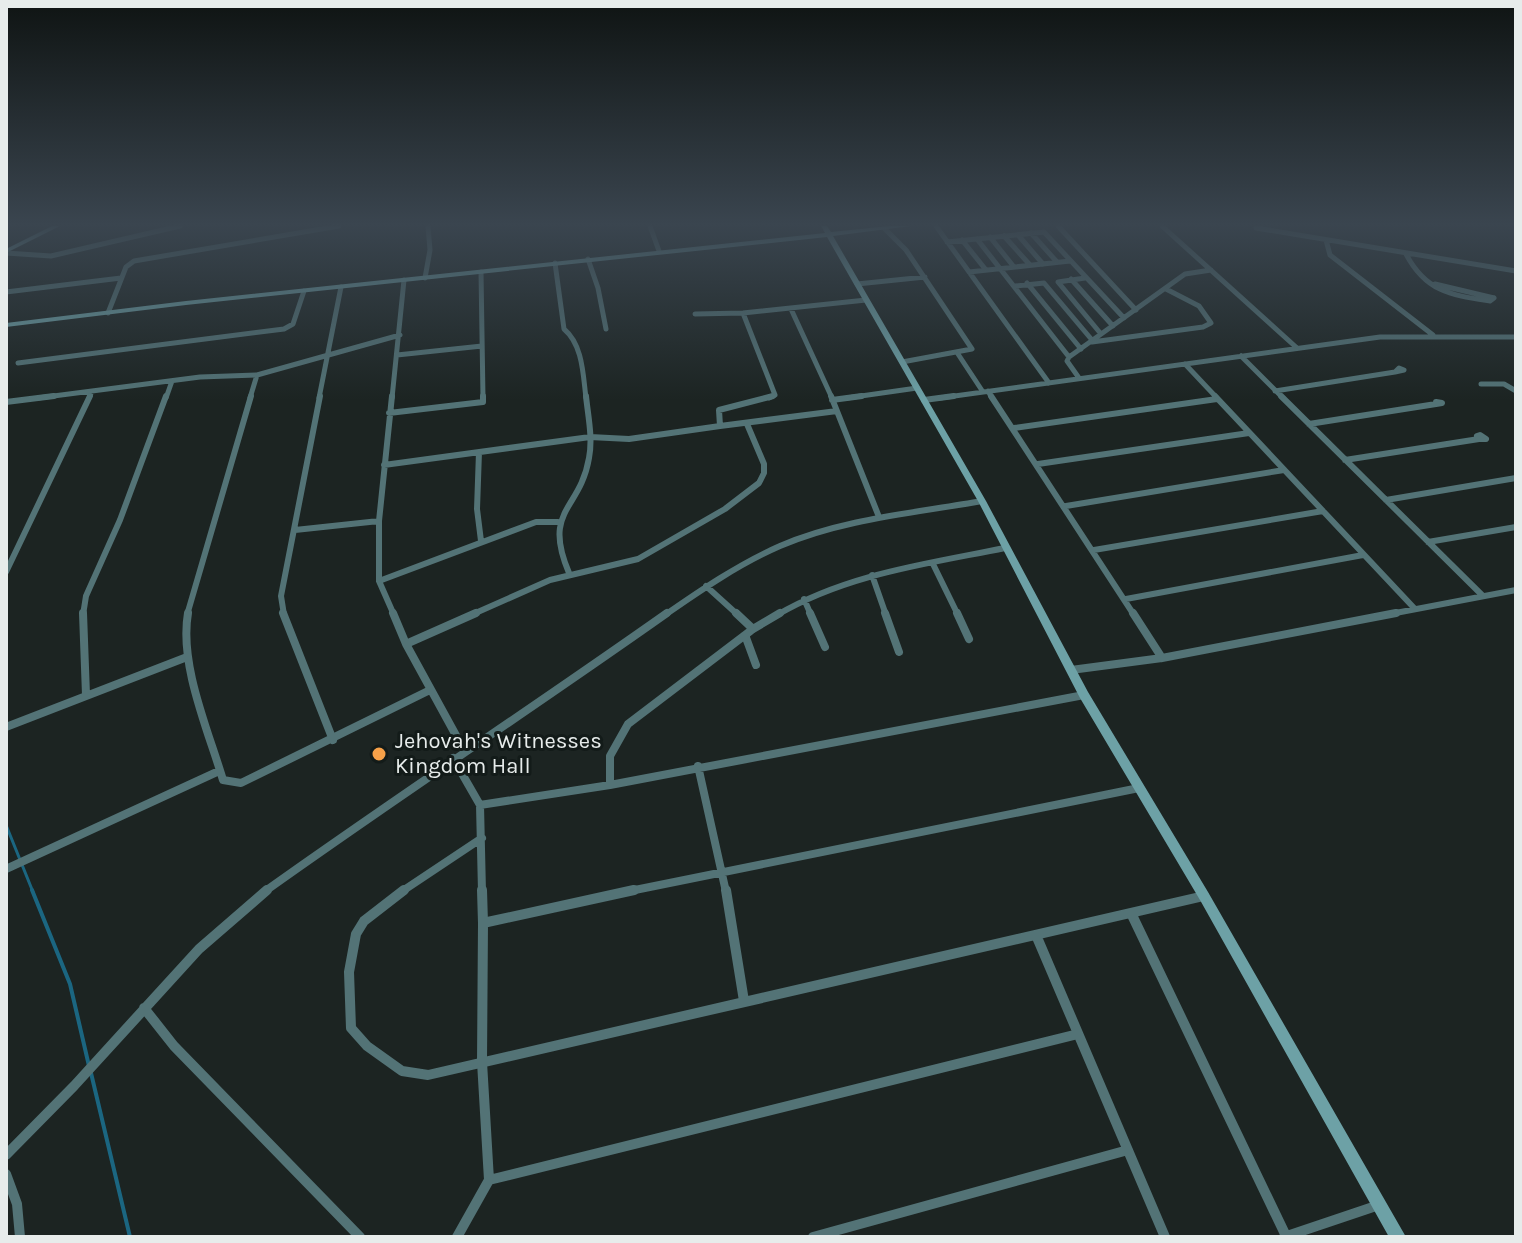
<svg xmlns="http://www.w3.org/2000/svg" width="1522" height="1243" viewBox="0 0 1522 1243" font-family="Karla,sans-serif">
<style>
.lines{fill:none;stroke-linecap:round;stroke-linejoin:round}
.stream-far1{stroke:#1b6681;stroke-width:3}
.stream{stroke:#1b6681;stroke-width:4}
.street-far3{stroke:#537376;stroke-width:5}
.street-far2{stroke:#537376;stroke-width:6}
.street-far1{stroke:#537376;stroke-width:8}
.street{stroke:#537376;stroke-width:10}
.secondary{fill:#6da1a6;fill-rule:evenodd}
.poi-dot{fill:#f7a149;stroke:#131b19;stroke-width:3}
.labels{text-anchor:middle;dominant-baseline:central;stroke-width:6;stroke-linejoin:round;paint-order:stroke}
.poi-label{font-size:22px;fill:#e7eceb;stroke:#131b19;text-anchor:start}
</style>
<rect width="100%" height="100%" fill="#1c2422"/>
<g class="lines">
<path class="stream-far1" d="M6,825L33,892"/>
<path class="stream" d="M32,890L70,984L89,1066
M91,1073L130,1237"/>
<path class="street-far3" d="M650,226L659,251
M936,226L1049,383
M1058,226L1136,310
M1162,226L1297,348
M1256,228L1516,271
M885,229L906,250L972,349L902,362
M1031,233L1057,262
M1018,235L1043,264
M1004,236L1030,265
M990,237L1014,267
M977,239L1069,357
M962,240L986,270
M1326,240L1330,255L1433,335
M947,242L1044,232L1124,318
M6,253L51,256L180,226
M1406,254C1426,292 1451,295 1490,301L1494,298
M588,259L598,288L606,329
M555,263L564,329C583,345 583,375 586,398
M481,272L483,398
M969,272L1070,261
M425,278L430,250L428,226
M1085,278L1058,282L1101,334
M1071,279L1113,326
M1027,283L1081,349
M857,284L925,277
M1435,284L1494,298
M1015,286L1044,283L1092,340
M6,292L121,278
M791,309L832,398
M108,313L126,267L134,261L339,226
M743,313L775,395L769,398
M695,314L743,313L866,300
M1092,342L1203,327L1211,323L1199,306L1166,289
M958,354L983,392
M397,355L482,346
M1241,356L1283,398
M18,363L284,329L293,324L304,291
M1185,364L1217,398
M1399,368L1404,370L1395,372Z
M1079,378L1067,361L1069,357L1185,274L1211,270
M1481,384H1504L1516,391
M988,391L992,398
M1275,391L1395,372
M38,398L200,377L257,375L400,335
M89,398L92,391
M166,398L172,381
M250,398L257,375
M319,398L341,287
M392,398L404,280
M847,398L917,388
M940,398L1380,337H1516"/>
<path class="street-far2" d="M392,396L379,521V581L394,615
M773,396L719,410L720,426L837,411
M831,396L879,517
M991,396L1134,615
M1215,396L1415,609
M1281,396L1483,596
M832,400L862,396
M924,400L954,396
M6,402L54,396
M1436,402L1442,403L1436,404Z
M389,413L483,402V396
M1309,424L1436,404
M1014,428L1217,399
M1480,435L1486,439H1479L1477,436Z
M479,452L477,509L481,541
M1345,460L1479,439
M1038,464L1249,433
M384,465L590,437L629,439L720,426
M1386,500L1516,478
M1066,506L1284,470
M295,530L379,521
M1428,542L1516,527
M1094,550L1323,511
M933,564L958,615
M6,572L90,396
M569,573C542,509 580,511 589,458C593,438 588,416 586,396
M872,575L886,615
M379,581L536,522H558
M706,586L738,615
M804,599L811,615
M1126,599L1363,555
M83,615L86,596L120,520L166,396
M187,615L251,396
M284,615L281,596L320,396
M471,615L550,580L638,559L725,509L759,483L764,473V464L747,424
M665,615C701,590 739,564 780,546C842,519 915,513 982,501
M777,615C847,574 926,564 1005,548
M1385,615L1516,590"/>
<path class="street-far1" d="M83,613L86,695
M188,613C179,664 208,730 223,780L241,783L430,690
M283,613L333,740
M393,613L406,644L464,750
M736,613L753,629
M810,613L825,647
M885,613L899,652
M957,613L969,639
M1133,613L1162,658
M745,635L756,665
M406,644L476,613
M1071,670L1162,658L1396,613
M6,727L187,657
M453,758L480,805L482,892
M698,766L726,892
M610,785L1084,695
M480,805L610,785V756L628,724L753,629L780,613
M6,869L219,771
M264,892C397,797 534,707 667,613
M401,892L482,838
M625,892L1139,788"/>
<path class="street" d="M404,890L364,921L356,934L349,972L351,1028L367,1046L402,1071L428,1075L1204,896
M482,890L483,923L634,890
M726,890L744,1001
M1131,913L1286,1236
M1036,935L1165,1237
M144,1008L174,1046L360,1237
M6,1155L74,1086L199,949L267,890
M6,1174L17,1204L20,1237
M489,1180L1078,1034
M457,1237L489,1180L482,1062L483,923
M813,1237L1128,1150
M1284,1237L1379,1205"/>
<path class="secondary" d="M52,226H60L6,253V249Z
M821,226H827L831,232L889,226H911L833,236L986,501L1088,692L1208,892L1406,1237H1389L1200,900L1080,698L978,501L827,237L186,305L6,327V323L186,301L825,233Z"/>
</g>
<linearGradient id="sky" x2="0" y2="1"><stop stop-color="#0f1413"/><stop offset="0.56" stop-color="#3a454f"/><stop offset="1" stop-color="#3a454f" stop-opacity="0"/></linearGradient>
<rect width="1522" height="400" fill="url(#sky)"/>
<circle class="poi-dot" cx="379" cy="754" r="8"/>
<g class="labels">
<g class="poi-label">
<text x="395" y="741">Jehovah's Witnesses<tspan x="395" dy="25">Kingdom Hall</tspan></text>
</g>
</g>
<rect width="1522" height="1243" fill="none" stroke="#e7eceb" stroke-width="16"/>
</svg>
